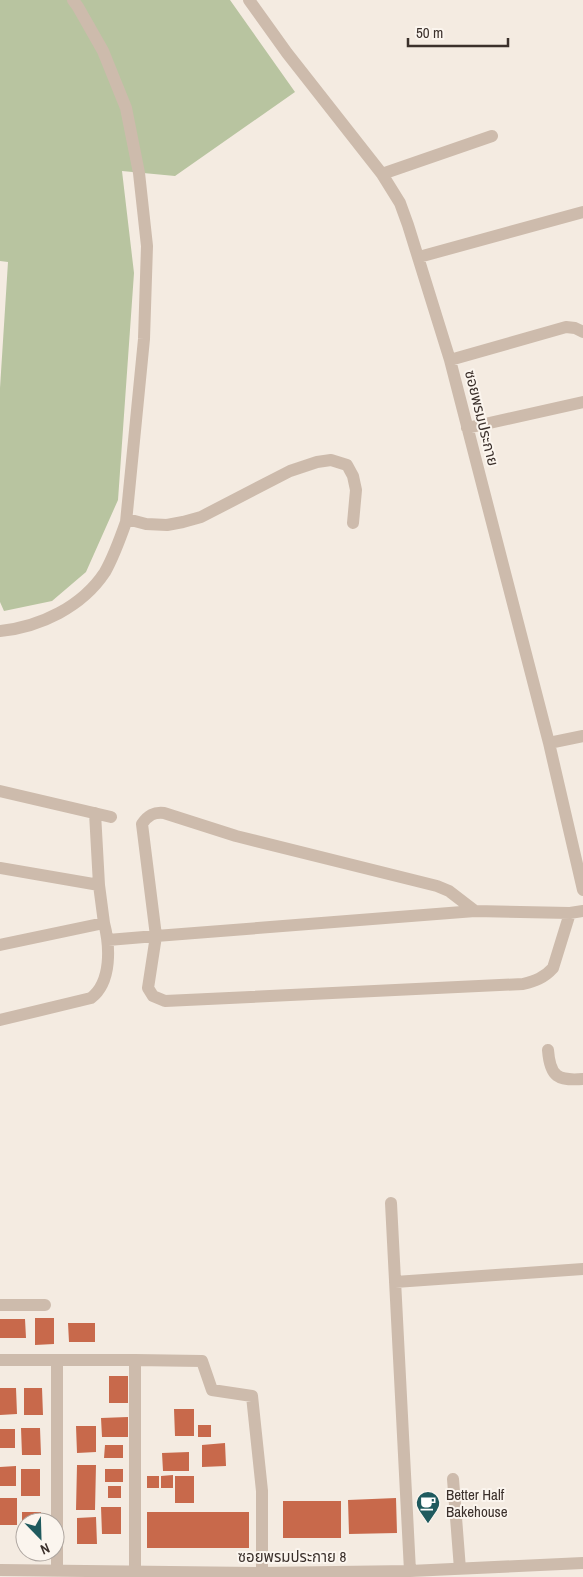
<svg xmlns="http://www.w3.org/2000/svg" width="583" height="1577" viewBox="0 0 583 1577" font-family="'Archivo Narrow','Noto Sans Thai',sans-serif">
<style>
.green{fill:#b8c4a0}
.building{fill:#c8694b}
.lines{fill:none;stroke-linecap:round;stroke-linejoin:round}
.minor{stroke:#cdbbac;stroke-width:12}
.labels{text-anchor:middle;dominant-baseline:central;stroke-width:4;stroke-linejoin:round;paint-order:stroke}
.street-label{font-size:15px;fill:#3b302b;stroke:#fbf5ee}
.poi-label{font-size:15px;fill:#3b302b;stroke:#fbf5ee;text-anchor:start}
</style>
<rect width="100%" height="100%" fill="#f4ebe1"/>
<path class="green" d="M0,0H230L295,92L175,176L122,171L134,273L118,500L86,572L52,601L4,611L0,602V388L8,262L0,261Z"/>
<path class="building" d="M35,1318H54V1344L35,1345Z
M0,1319H25L26,1338H0Z
M68,1323H95V1342H69Z
M109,1376H128V1403H109Z
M0,1388H16L17,1414L0,1415Z
M24,1388H42L43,1415H24Z
M174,1409H194V1436H175Z
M128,1417V1437H102L101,1418Z
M198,1425H211V1437H198Z
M76,1426H96V1452L77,1453Z
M21,1428H40L41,1455H22Z
M0,1429H15V1448H0Z
M225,1443L226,1466L202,1467V1445Z
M105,1445H123V1458H104Z
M189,1452V1471H163L162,1453Z
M77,1465H96L95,1510H76Z
M16,1466V1486H0V1467Z
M21,1469H40V1496H21Z
M105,1469H123V1482H105Z
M173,1475V1488H161V1476Z
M147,1476H159V1488H147Z
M175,1476H194V1503H175Z
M108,1486H121V1498H108Z
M0,1498H17V1525H0Z
M396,1498L397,1533L349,1534L348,1500Z
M283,1501H341V1538H283Z
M101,1507H121V1534H102Z
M22,1512H41V1522H25V1539H22Z
M147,1512H249V1548H147Z
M96,1517L97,1544H77V1518Z"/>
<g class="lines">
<path class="minor" d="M249,0L287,53L382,174L400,203L408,225L450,360L549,743L583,890
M382,174L492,136
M419,257L583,212
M450,360L566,327L575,328L583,332
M467,428L583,402
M127,519L146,524L167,525L183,522L201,517L290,471L317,462L331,460L347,465L353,476L356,490L353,523
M0,631C40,627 82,607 105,572C114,556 120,539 126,522L144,339L147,246L139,173L126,108L103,51L78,7L73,0
M549,743L583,736
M0,791L111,817
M95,813L99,885
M0,868L99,885L104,923
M475,911L449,891L437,886L236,836L164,813C154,812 148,815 142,824L156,936L475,911L570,913L583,911
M108,940L156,936L148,988L153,996L165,1001L523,984C535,981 544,978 553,968L570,913
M0,945L104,923C110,946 112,982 91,998L0,1020
M548,1050C550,1077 558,1081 583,1079
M391,1203L410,1571
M395,1282L583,1269
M0,1305H45
M0,1360H135V1571
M135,1360L202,1361L212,1390L252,1396L262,1491V1577
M453,1479L460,1569
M0,1570L261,1573L410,1571L583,1563
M57,1571V1360"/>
</g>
<defs>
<g id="cafe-pin" transform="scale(1.25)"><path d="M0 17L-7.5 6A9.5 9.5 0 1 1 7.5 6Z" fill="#1f5a5e" stroke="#fbf5ee"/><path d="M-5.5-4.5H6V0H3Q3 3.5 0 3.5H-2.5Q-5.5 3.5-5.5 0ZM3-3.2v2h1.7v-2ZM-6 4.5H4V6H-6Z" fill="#fff"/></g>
</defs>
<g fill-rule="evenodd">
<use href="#cafe-pin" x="428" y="1503"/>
</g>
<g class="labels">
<g class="street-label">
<text transform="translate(482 418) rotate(76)">ซอยพรมประกาย</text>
<text x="292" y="1556">ซอยพรมประกาย 8</text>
</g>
<g class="poi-label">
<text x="446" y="1494">Better Half<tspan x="446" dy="17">Bakehouse</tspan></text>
</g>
</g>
<g transform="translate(40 1537) rotate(157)"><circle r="24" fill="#fbf5ee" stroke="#aea6a0"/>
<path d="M0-4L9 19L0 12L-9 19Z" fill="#1f5a5e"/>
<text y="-8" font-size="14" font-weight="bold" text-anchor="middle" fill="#3b302b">N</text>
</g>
<path d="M408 38v8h100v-8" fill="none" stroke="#3b302b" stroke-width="2.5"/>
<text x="416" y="38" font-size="15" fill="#3b302b" stroke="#fbf5ee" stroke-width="4" paint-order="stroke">50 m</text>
</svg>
